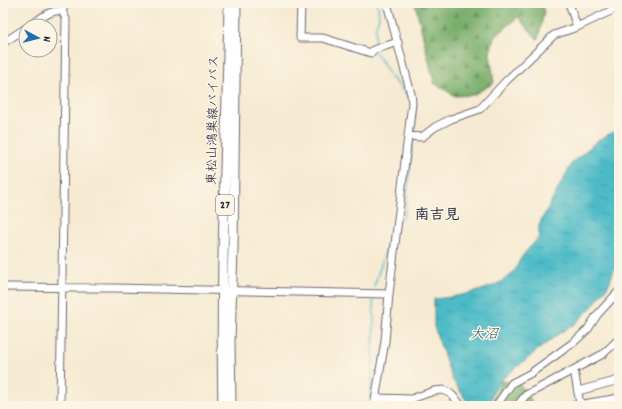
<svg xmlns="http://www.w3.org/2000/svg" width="622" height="409" viewBox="0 0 622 409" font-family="Dekko,'Klee One',sans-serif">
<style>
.forest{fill:url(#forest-firs);stroke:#4d6852}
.water{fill:url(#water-ripples);stroke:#386e81}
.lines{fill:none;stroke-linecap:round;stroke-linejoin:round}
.stream{stroke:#4dbbc7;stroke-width:1.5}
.minor-casing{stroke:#6c6870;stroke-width:9}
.major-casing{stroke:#6c6870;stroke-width:11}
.minor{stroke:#fff;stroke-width:7}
.major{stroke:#fff;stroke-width:9}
.labels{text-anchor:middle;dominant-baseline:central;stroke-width:3;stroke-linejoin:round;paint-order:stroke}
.shield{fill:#fcf5e5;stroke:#63616e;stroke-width:1}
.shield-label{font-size:12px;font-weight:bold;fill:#22223b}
.street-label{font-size:13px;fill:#22223b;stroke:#fcf5e5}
.water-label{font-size:14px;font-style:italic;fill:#31586c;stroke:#fcf5e5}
.quarter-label{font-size:15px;font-weight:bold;fill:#22223b;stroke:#fcf5e5}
</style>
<defs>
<pattern id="forest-firs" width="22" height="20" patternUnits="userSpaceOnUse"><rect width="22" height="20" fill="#78ad6a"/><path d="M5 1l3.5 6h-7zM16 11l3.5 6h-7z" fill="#628c58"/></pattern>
<pattern id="water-ripples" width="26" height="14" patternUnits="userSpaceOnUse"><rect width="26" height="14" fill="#4dbbc7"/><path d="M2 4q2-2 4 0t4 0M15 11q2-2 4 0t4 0" fill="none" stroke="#4098a3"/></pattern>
</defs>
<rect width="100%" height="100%" fill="#fcf5e5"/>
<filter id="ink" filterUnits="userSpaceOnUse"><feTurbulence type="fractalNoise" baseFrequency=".025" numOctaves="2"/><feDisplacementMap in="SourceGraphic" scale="8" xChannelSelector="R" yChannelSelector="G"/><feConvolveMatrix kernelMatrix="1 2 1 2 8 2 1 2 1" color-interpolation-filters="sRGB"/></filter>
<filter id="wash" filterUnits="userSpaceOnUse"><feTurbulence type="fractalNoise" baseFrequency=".012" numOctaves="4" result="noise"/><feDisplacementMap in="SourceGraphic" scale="16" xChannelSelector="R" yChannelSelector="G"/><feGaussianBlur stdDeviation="0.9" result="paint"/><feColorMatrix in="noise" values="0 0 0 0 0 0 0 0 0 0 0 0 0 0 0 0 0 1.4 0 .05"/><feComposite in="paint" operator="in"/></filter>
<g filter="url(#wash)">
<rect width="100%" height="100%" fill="#f6ead2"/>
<path class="forest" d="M415,3H542L544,12L538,40L518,17L494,38L490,53L494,83L473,95L455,96L434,83Z
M502,381L519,383L535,406H491Z"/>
<path class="water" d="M613,132L619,137V257L608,286L591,308L575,324L558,334L502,379L492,395L490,404L488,406H470L452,379L439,341L434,327V299C457,297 495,290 512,274C516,270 518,263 521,258C526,250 534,244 539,237V226L542,219L572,163L597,141Z"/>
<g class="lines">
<path class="stream" d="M374,47L376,25L379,17L378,5L375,3
M375,52L383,63L390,76L409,97
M414,134L416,104L414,102
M401,219L405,214L413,139
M374,287L392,230L395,227
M378,405L386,406
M314,406V402L370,404
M369,406L373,362L374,318L373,298"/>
</g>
</g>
<g filter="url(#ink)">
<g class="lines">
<g class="minor-casing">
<path id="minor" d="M301,3L300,38H323L371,53L373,50L398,42
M569,3L577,27
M62,11L66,3
M29,26C39,20 50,9 62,11L66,19L60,406
M3,43L26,28
M408,136L422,137L435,127L451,119L480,109L506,81L554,35L577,27L619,7
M3,287L114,288L389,294
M574,370L580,404
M578,391L619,380
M376,398L411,399L434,391L443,390L451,394L462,406
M374,406L385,341L389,294L412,103L411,94L387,3
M496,406L512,383L531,373L574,342L588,329L597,315L619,291
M519,406L520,402L526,395L603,354L619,339
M572,406L619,398"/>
</g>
<g class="major-casing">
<path id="major" d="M223,406C220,272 227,137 229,3
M231,406L230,342L233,248L236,3"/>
</g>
<use href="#minor" class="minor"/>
<use href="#major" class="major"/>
</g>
</g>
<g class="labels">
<rect class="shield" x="216" y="195" width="18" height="20" rx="3"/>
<g class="shield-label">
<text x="225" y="205">27</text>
</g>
<g class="street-label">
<text transform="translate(214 120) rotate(-89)">東松山鴻巣線バイパス</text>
</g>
<g class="water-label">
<text x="484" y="335">大沼</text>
</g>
<g class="quarter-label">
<text x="437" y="216">南吉見</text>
</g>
</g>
<rect width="622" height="409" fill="none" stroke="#fcf5e5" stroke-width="16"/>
<g transform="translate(38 38) rotate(97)"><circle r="19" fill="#fcf5e5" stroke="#a5a1a1"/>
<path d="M0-3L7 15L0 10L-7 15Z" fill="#1f6fb2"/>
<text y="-6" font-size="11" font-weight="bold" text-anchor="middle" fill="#22223b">N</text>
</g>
</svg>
